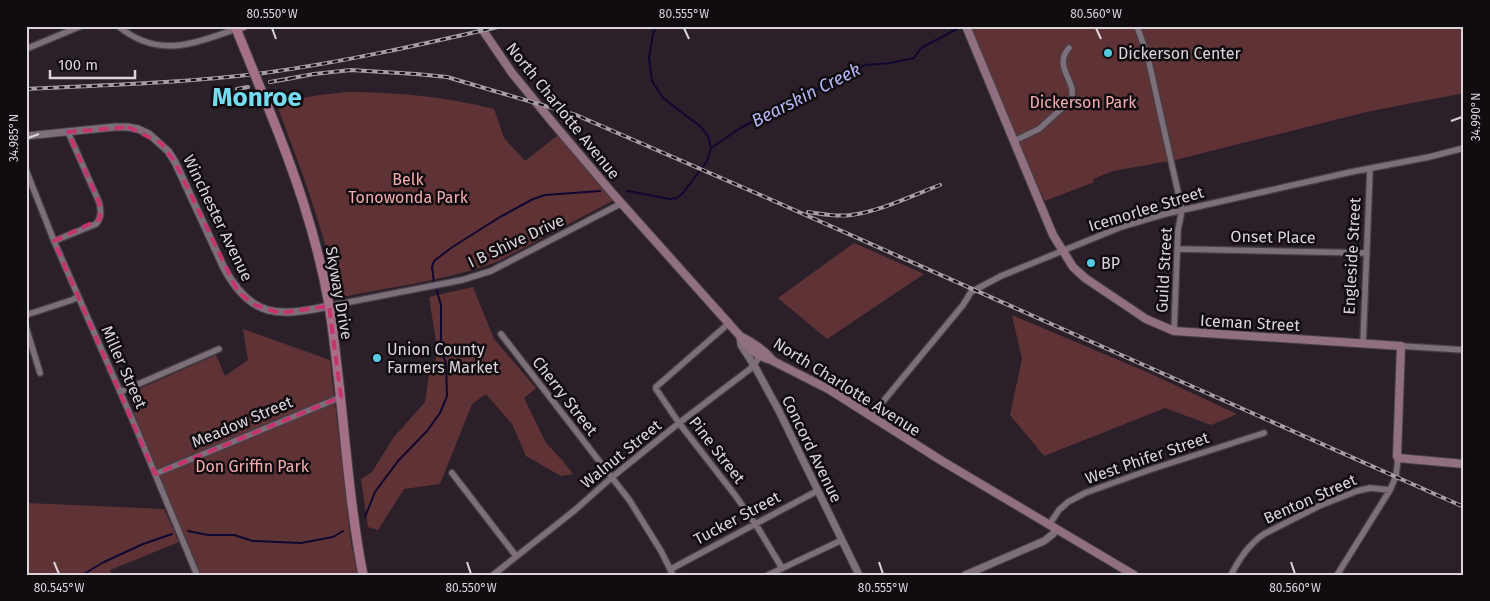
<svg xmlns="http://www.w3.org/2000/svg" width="1490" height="601" viewBox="0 0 1490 601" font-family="'Fira Sans',sans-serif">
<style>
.green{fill:#5f3335}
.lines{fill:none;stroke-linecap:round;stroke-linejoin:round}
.stream{stroke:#0f0731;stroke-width:2}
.minor-casing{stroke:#473f46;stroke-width:8}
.tertiary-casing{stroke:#473f46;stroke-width:9}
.secondary-casing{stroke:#473f46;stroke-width:10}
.primary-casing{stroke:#473f46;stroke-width:11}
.minor{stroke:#7c6f7a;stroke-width:5.5}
.tertiary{stroke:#7c6f7a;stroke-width:7}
.secondary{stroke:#906f81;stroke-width:8}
.primary{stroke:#a47088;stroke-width:9}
.rail-casing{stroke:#a69ea5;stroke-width:4}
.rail{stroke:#110c10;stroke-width:2;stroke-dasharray:5.5;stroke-linecap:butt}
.primary-bridge-casing{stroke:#473f46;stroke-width:11;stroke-linecap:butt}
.primary-bridge{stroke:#a47088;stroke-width:9}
.marked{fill:none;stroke:#c6346e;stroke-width:4;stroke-dasharray:10 6;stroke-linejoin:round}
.ticks{fill:none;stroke:#dcd4db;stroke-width:2}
.poi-dot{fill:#55cae0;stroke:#110c10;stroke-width:2}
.labels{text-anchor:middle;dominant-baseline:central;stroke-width:5;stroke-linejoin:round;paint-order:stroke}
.poi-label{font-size:16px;fill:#dcd4db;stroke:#110c10;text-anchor:start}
.park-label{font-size:16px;fill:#f5acae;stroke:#110c10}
.street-label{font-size:16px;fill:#dcd4db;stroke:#110c10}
.water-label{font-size:18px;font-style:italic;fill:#b5b7f4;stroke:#110c10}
.town-label{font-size:26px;font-weight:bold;fill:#74dbf0;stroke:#110c10}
.neatline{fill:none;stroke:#dcd4db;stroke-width:2}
.ticks-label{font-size:12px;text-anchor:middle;fill:#dcd4db}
</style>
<rect width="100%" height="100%" fill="#2b202a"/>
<path class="green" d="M971,26H1464V93L1366,112L1175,160L1113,171L1093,179L1094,182L1045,201L1022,151Z
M348,92C398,92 446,97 494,109L504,138L525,161L558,135L612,199V201L499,261C450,280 395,286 343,297L339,296C332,288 332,270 329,259C315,206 296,155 276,103L319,95Z
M854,243L924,274L827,339L778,298Z
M473,287L494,339L536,388L524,398L546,443L563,461L573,474L561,476L526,456L512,424L486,394L472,404L440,484L404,489L378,530L368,527L361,479L372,472L394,437L425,402L429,374L438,354L429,297Z
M1012,315L1149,373L1237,414L1211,425L1165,408L1044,456L1010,415L1022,359Z
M243,329L330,360L351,543L358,575H199L132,413L146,407L139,389L216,355L225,376L248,360Z
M26,503L164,509L179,542L110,570L112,575H26Z"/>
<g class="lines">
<path class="stream" d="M711,148L742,127L865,65L890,63L914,58L921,48L957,29
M627,191L670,199L677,198L683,193L707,161L711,148L708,136L701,127L663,98L652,81L649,58L653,34L656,26
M434,283L432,267L434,261L451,248L500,217L533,199L545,195L600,191
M365,517L375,492L398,461L427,431L440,413L447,396L446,363L441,350V305L436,288
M188,531L208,535H234L253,541L301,543L333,537L343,531
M82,575L104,562L143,544L172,534"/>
<g class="minor-casing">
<path id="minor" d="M118,26C158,59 193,44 236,29
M1137,26L1148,58L1182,210L1178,230L1174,331
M26,49L81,26
M1014,141L1039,129L1071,100C1078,81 1052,67 1069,48
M26,170L54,241L136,428L197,575
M54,241L96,224C102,217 101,211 99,202L68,132
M1178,249L1367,253
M329,306L462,280L491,271L622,203
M26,315L72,300L77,297
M728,324L656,387V389L679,423L735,495L758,528L782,568
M26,327L40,373
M501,334L630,501L661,551L673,575
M1363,344L1370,169
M1401,346L1464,350
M120,392L219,349
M871,416L963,305L971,292L1001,276L1121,227L1165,214L1351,172L1429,157L1464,148
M452,473L516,556
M155,474L341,397
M1049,525L1059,510L1068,502L1085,493L1149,470L1264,433
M671,569L817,491
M493,575L575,510L611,478L679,423L750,369L763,353
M768,575L842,540
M1231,575C1239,559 1249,544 1264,534L1319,506L1357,491L1370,488L1390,490
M1337,575L1390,490L1396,476L1398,458"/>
</g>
<g class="tertiary-casing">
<path id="tertiary" d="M26,136L115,127H128L138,129L149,134L168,151L175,162L224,268C251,318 278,317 329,306
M740,337L741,345L754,365L779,411L859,575
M965,575L1044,541L1053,534L1056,529"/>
</g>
<g class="secondary-casing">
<path id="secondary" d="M480,26L512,73L553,123L614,195L740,336C752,342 765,350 773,361L830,390L942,461L1134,575
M966,26L1053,235L1073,267L1085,278L1146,319L1174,331L1401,346L1397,456L1398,458L1464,464
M236,29L244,26
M740,336C747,349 757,356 771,360"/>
</g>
<g class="primary-casing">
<path id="primary" d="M235,26L242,43
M268,107C294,171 317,236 329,305C343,394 346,487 363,575"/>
</g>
<use href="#minor" class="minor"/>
<use href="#tertiary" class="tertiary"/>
<use href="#secondary" class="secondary"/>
<use href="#primary" class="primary"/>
<g class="rail-casing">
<path id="rail" d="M293,78L270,82L314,74L351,70L416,74L447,77L576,115L765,197L1464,507
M26,89C105,85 185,83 264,73C344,62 424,44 502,26
M237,89L248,87
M808,212C822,214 837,217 851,215C881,211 911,196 940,185"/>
</g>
<use href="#rail" class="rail"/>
<g class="primary-bridge-casing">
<path id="primary-bridge" d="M242,43L268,107"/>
</g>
<use href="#primary-bridge" class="primary-bridge"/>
</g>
<path class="marked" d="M128,127L161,143L175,162L238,292L255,305L280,313L329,306L341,397L155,474L54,241L100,219L99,202L68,132Z"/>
<path class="ticks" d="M272,28L276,39M684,28L689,39M1096,28L1101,39M1451,121L1462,117M28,138L39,134M54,562L59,574M467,562L471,574M879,562L883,574M1291,562L1295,574"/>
<g class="poi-dot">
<circle cx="1108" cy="53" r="5"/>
<circle cx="1091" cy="263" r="5"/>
<circle cx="377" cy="358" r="5"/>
</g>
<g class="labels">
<g class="poi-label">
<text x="1118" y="53">Dickerson Center</text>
<text x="1101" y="263">BP</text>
<text x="387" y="349">Union County<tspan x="387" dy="18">Farmers Market</tspan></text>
</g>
<g class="park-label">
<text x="1083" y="102">Dickerson Park</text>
<text x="408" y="179">Belk<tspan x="408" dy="18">Tonowonda Park</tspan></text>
<text x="252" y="466">Don Griffin Park</text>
</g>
<g class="street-label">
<text transform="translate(563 111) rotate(51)">North Charlotte Avenue</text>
<text transform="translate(1146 209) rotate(-17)">Icemorlee Street</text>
<text transform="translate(218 218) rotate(64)">Winchester Avenue</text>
<text transform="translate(1273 237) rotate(1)">Onset Place</text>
<text transform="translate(516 241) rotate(-25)">I B Shive Drive</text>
<text transform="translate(1352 256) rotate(-87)">Engleside Street</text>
<text transform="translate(1164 270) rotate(-87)">Guild Street</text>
<text transform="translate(339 293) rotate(80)">Skyway Drive</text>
<text transform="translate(1250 323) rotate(3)">Iceman Street</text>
<text transform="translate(124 367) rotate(66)">Miller Street</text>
<text transform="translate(847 387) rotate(32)">North Charlotte Avenue</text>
<text transform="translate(565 396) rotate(52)">Cherry Street</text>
<text transform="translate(242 422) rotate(-23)">Meadow Street</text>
<text transform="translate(812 449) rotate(64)">Concord Avenue</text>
<text transform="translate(717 450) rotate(52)">Pine Street</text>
<text transform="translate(621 454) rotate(-39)">Walnut Street</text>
<text transform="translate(1147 458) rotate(-19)">West Phifer Street</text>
<text transform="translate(1310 499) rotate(-24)">Benton Street</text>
<text transform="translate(737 518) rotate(-28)">Tucker Street</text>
</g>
<g class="water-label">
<text transform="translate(806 95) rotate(-27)">Bearskin Creek</text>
</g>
<g class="town-label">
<text x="257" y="97">Monroe</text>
</g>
</g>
<rect width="1490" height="601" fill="none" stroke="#110c10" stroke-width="55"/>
<path d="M50 70v8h85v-8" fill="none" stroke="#dcd4db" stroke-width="2.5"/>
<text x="58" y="70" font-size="15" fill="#dcd4db" stroke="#110c10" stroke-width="4" paint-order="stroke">100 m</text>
<rect x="28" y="28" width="1434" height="546" class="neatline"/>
<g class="ticks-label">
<text x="272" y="18">80.550°W</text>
<text x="684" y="18">80.555°W</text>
<text x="1096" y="18">80.560°W</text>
<text transform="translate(1476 117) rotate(-90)" y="4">34.990°N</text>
<text transform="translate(14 138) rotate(-90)" y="4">34.985°N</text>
<text x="59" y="592">80.545°W</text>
<text x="471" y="592">80.550°W</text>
<text x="883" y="592">80.555°W</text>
<text x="1295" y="592">80.560°W</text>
</g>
</svg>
